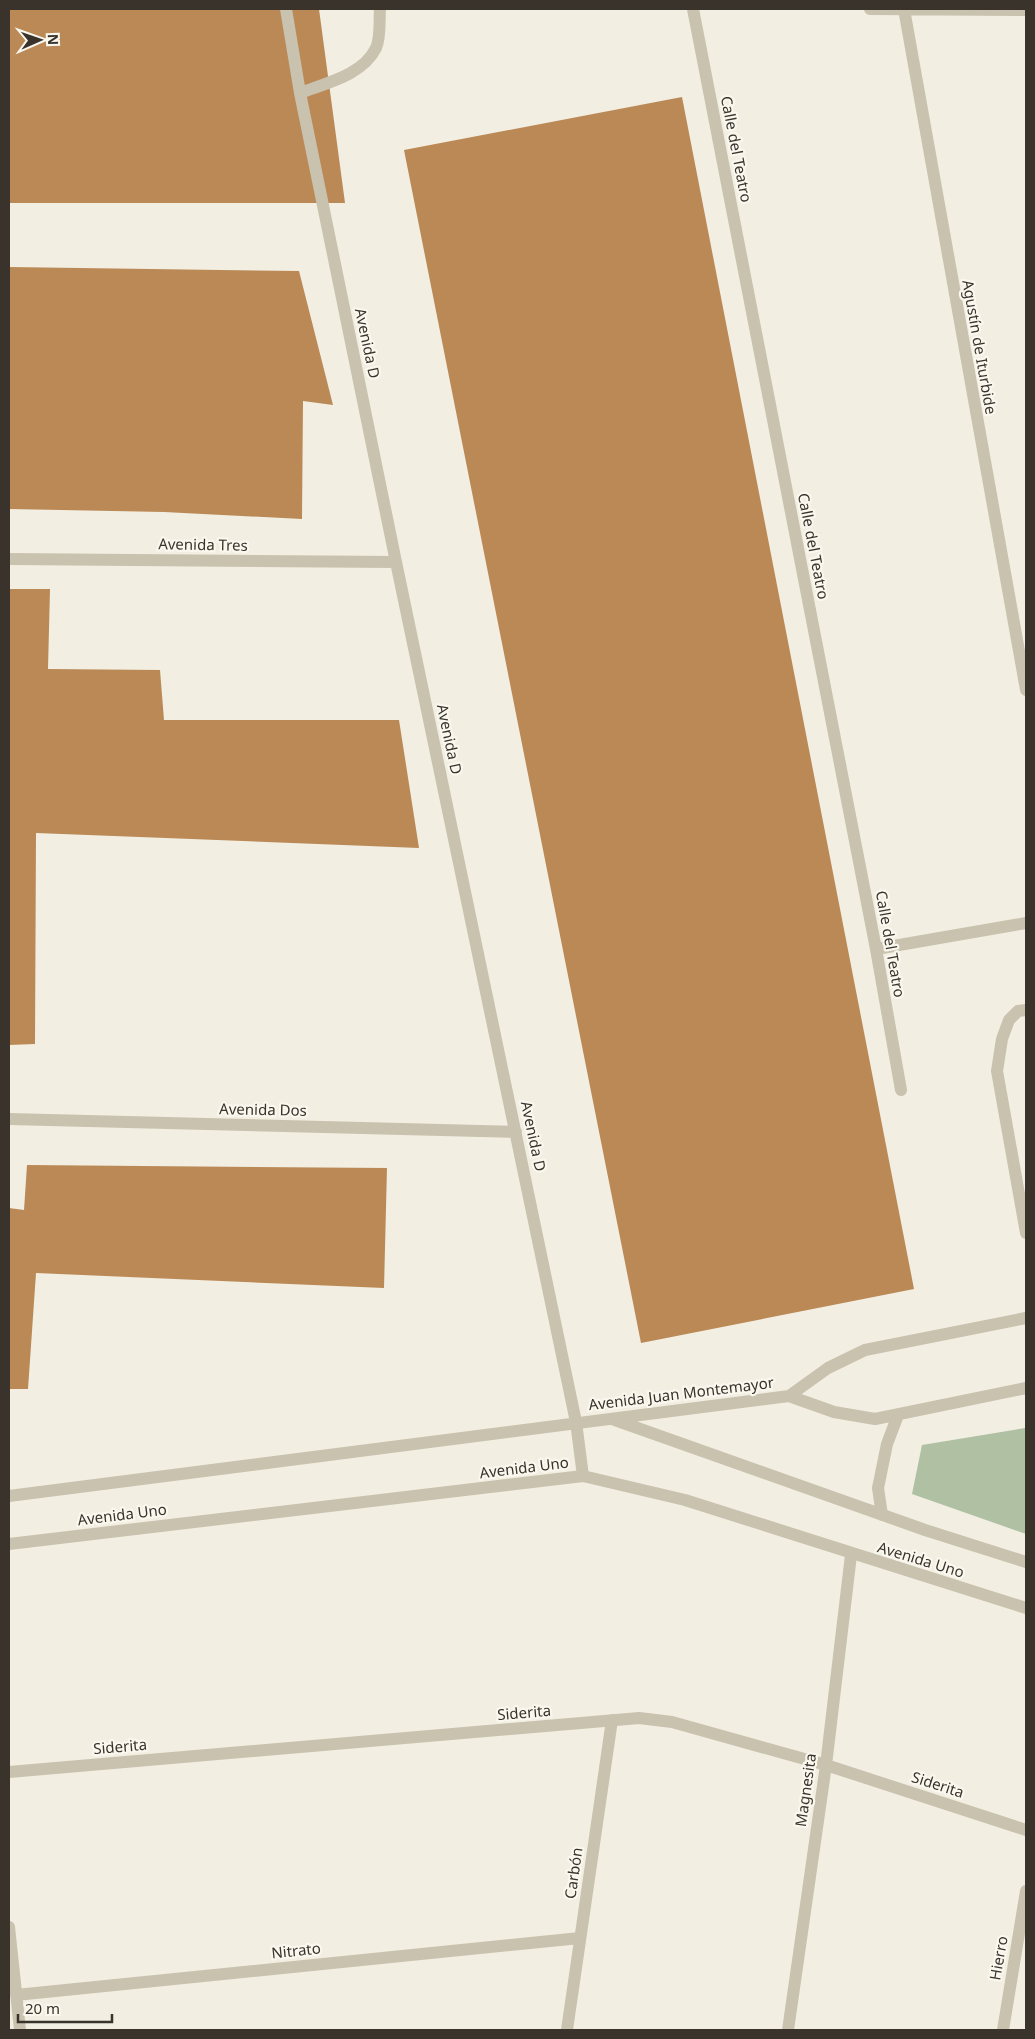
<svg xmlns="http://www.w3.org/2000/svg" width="1035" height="2039" viewBox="0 0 1035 2039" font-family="'Noto Sans',sans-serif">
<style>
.green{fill:#afc0a3}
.building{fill:#bb8956}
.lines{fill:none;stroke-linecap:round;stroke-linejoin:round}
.minor{stroke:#c9c2ae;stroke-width:12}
.labels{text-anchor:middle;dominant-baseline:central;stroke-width:4.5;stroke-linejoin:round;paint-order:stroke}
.street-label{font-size:15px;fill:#39332c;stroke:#f9f7ee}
</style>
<rect width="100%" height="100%" fill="#f2eee2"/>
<path class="green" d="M1025,1428L1026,1534L912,1494L922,1445Z"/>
<path class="building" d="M9,9H319L345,203H9Z
M682,97L914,1289L641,1343L404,150Z
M9,267L299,271L333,405L303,401L302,519L164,512L9,509Z
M9,589H50L48,669L160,670L164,720H399L419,848L36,833L35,1044L9,1045Z
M27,1165L387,1168L384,1288L36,1273L28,1389H9V1208L24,1210Z"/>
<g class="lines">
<path class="minor" d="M286,9L300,93L396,562L576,1422L583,1476
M693,9L876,949L901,1090
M870,9L1026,10
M904,9L1026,690
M300,93C326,83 363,75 376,48C381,37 379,21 380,9
M9,559L396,562
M876,949L1026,923
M1026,1010L1018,1011L1009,1020L1002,1039L997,1071L1026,1233
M9,1119L516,1132
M789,1396L828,1368L865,1350L1026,1318
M612,1419L925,1530L1026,1562
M9,1496L789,1396L834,1412L875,1419L1026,1388
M882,1515L878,1488L887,1444L898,1415
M9,1544L583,1476L685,1500L1026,1608
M9,1772L639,1718L672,1722L826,1765L1026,1830
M9,1927L20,2030
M16,1995L580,1938
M567,2030L612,1720
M788,2030L826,1765L851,1555
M1003,2030L1026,1891"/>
</g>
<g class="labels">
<g class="street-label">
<text transform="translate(737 149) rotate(79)">Calle del Teatro</text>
<text transform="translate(368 343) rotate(78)">Avenida D</text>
<text transform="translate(980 347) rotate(80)">Agustín de Iturbide</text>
<text transform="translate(203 544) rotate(1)">Avenida Tres</text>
<text transform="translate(814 546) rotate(79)">Calle del Teatro</text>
<text transform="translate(450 739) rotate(78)">Avenida D</text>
<text transform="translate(891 944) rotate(80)">Calle del Teatro</text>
<text transform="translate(263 1109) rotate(1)">Avenida Dos</text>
<text transform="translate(534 1136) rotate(78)">Avenida D</text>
<text transform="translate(681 1393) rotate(-7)">Avenida Juan Montemayor</text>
<text transform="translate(524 1467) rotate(-7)">Avenida Uno</text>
<text transform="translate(122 1514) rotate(-7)">Avenida Uno</text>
<text transform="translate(921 1559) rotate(17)">Avenida Uno</text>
<text transform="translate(524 1712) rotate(-5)">Siderita</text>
<text transform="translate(120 1746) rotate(-5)">Siderita</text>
<text transform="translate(938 1784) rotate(18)">Siderita</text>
<text transform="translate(805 1790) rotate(-82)">Magnesita</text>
<text transform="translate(573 1873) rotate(-82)">Carbón</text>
<text transform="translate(296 1950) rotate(-6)">Nitrato</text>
<text transform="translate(998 1958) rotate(-80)">Hierro</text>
</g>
</g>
<rect width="1035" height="2039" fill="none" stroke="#39332c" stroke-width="20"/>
<g transform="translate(40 40) rotate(88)" stroke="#f9f7ee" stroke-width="4" paint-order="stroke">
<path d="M0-4L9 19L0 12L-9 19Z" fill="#39332c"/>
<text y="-8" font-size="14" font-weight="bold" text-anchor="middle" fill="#39332c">N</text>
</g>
<path d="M18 2014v8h94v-8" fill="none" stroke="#39332c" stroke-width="2.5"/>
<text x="25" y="2014" font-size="15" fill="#39332c" stroke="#f9f7ee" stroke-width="4" paint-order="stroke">20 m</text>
</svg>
